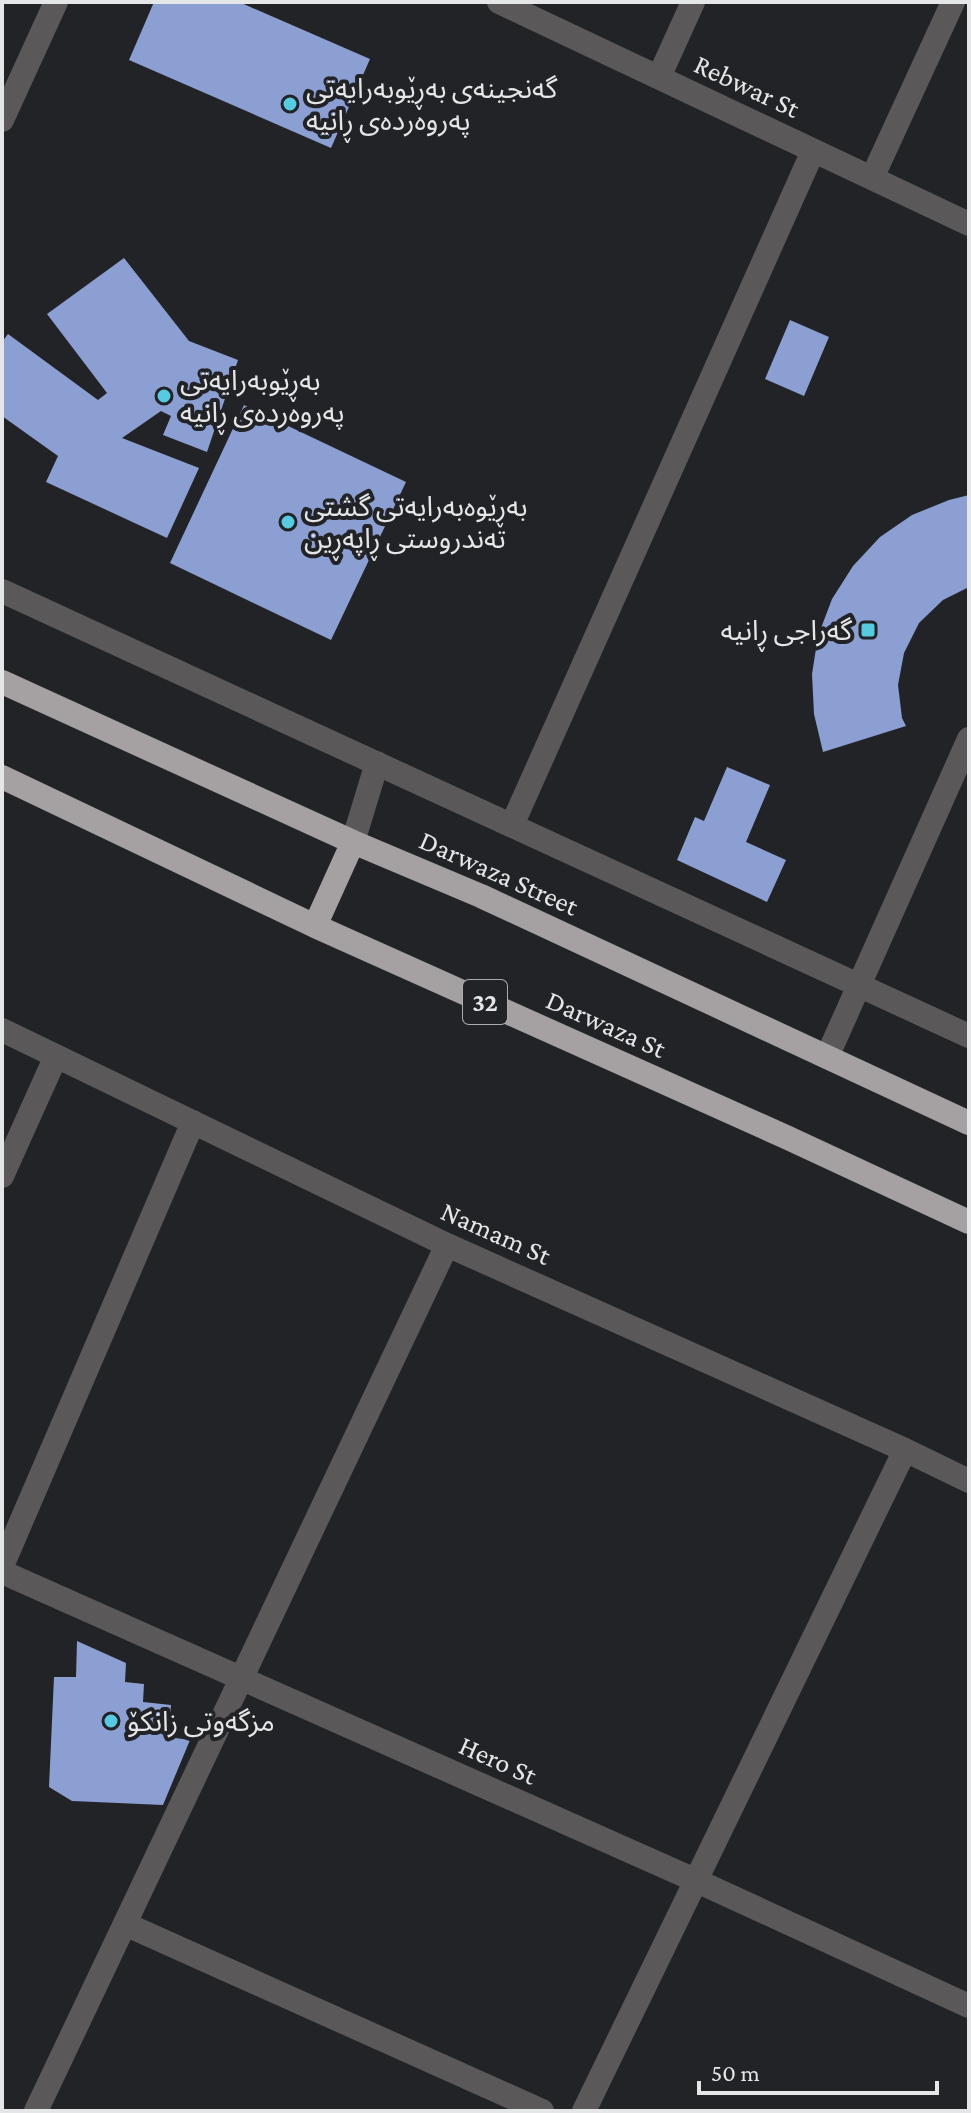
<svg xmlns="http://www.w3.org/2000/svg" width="971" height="2113" viewBox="0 0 971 2113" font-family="'Crimson Pro','Noto Sans Arabic',serif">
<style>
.building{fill:#8c9fd2}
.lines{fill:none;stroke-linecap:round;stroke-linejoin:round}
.minor{stroke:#5a5859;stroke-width:24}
.highway{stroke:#a5a1a2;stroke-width:24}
.poi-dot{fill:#56cae0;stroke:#222326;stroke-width:3}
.labels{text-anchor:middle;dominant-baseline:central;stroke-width:8;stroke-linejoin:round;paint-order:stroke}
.shield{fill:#222326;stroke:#aaacae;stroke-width:2}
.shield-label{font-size:26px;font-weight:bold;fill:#e5e6e8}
.street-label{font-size:28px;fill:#e5e6e8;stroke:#222326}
.poi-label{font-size:28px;fill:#e5e6e8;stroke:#222326;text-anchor:start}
</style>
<rect width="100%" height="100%" fill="#222326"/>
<path class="building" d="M154,2H239L370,59L331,148L129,60Z
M124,258L189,341L238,360L207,452L163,435L171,416L161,411L122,438L199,468L167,538L46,482L58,456L2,416V342L8,334L98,400L107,393L47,314Z
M790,320L829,337L804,396L765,379Z
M244,405L406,482L331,640L170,563Z
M969,495V587L943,600L919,623L904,653L898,685L902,718L906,726L823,752L814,714L812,674L818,636L832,599L853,566L880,537L912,515L949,500Z
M727,767L770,785L746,842L786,860L767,902L677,860L695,817L704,821Z
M77,1641L126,1663L125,1682L144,1684L143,1702L171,1705L168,1737L190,1740L163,1805L72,1801L49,1787L54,1677H76Z"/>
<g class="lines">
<path class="minor" d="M499,2L969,224
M659,77L693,2
M2,120L56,2
M872,178L953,2
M2,591L969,1036
M512,825L813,151
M353,842L377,763
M2,1030L447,1245L905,1450L969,1481
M827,1057L969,739
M2,1176L56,1056
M2,1566L193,1122
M2,1572L697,1881L969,2006
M125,1924L542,2111
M36,2111L447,1245
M584,2111L905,1450"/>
<path class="highway" d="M2,682L353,842L481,896L969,1123
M2,777L315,926L786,1137L969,1222
M315,926L353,842"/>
</g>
<g class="poi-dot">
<circle cx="290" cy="104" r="8"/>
<circle cx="164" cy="396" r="8"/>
<circle cx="288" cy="522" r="8"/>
<rect x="860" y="622" width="16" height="16" rx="4"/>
<circle cx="111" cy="1721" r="8"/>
</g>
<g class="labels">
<rect class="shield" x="463" y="980" width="44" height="44" rx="6"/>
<g class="shield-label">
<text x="485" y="1002">32</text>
</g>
<g class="street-label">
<text transform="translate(747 86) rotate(25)">Rebwar St</text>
<text transform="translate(499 873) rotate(24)">Darwaza Street</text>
<text transform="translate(606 1024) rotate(24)">Darwaza St</text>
<text transform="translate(496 1233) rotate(24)">Namam St</text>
<text transform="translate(498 1760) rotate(24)">Hero St</text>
</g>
<g class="poi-label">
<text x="306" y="88">گەنجینەی بەڕێوبەرایەتی<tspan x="306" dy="32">پەروەردەی ڕانیە</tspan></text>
<text x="180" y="380">بەڕێوبەرایەتی<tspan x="180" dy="32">پەروەردەی ڕانیە</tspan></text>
<text x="304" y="506">بەڕێوەبەرایەتی گشتی<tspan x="304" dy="32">تەندروستی ڕاپەڕین</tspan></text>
<text x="852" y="630" text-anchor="end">گەراجی ڕانیە</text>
<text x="127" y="1721">مزگەوتی زانکۆ</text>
</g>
</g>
<rect width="971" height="2113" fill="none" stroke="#e5e6e8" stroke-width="8"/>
<path d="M699 2081v12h238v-12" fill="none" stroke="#e5e6e8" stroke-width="4"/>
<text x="711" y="2081" font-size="24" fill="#e5e6e8" stroke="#222326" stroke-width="6" paint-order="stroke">50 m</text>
</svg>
